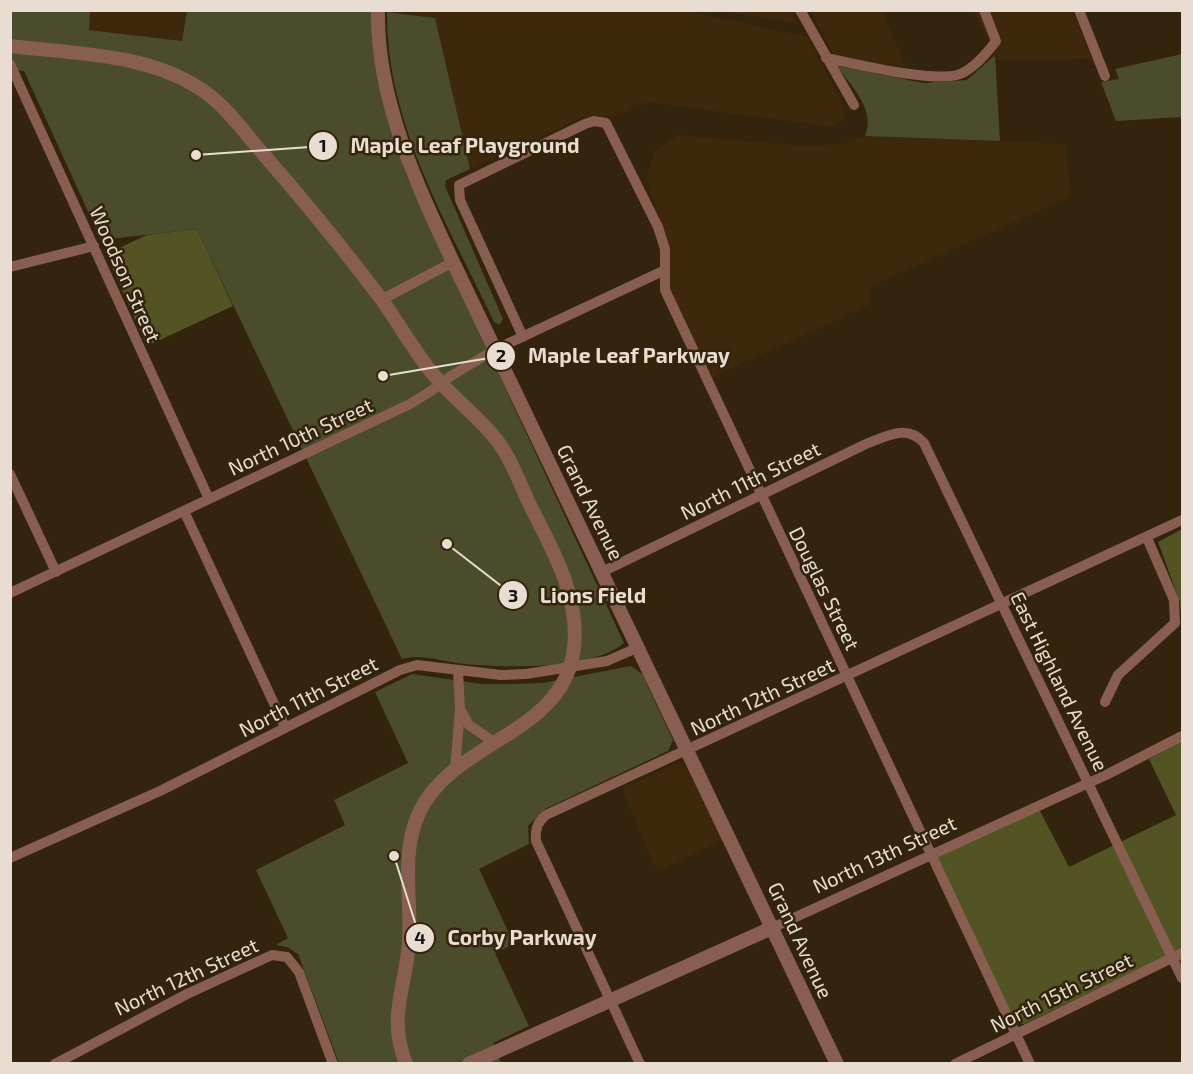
<svg xmlns="http://www.w3.org/2000/svg" width="1193" height="1074" viewBox="0 0 1193 1074" font-family="'Exo 2',sans-serif">
<style>
.built{fill:#3d280b}
.green{fill:#4b4c2c}
.forest{fill:#525423}
.lines{fill:none;stroke-linecap:round;stroke-linejoin:round}
.minor{stroke:#875e50;stroke-width:10}
.tertiary{stroke:#875e50;stroke-width:14}
.minor-bridge{stroke:#875e50;stroke-width:10}
.labels{text-anchor:middle;dominant-baseline:central;stroke-width:5;stroke-linejoin:round;paint-order:stroke}
.street-label{font-size:20px;fill:#e8ddd0;stroke:#34230d}
.leader{fill:none;stroke:#e8ddd0;stroke-width:2}
.callout-dot{fill:#e8ddd0;stroke:#34230d;stroke-width:2}
.mark-label{font-size:18px;text-anchor:middle;font-weight:bold;fill:#111}
.callout-label{font-size:21px;text-anchor:middle;font-weight:bold;fill:#e8ddd0;stroke:#34230d;stroke-width:5;stroke-linejoin:round;paint-order:stroke}
</style>
<rect width="100%" height="100%" fill="#34230d"/>
<path class="built" d="M682,10L808,37L841,101L845,115L842,120L834,126H825L647,102L611,118L597,115L584,117L470,169L435,18L387,11Z
M90,11H187L182,41L88,29Z
M724,11H789L796,22H787Z
M811,11H882L907,68L834,56Z
M974,11H1073L1092,59L998,60Z
M678,135L807,146L842,144L865,136L1065,144L1071,197L870,286L871,304L711,378L668,286L669,248L666,235L646,181L654,152Z
M678,763L687,768L722,840L657,871L622,789Z"/>
<path class="green" d="M11,11H90L89,30L182,41L187,11H372L384,103L406,175L624,643C592,670 506,668 465,664C443,662 424,653 402,659L197,229L101,240L24,71L11,69Z
M387,12L435,18L470,169L446,180L445,186L503,319L499,325L494,322C448,224 386,124 387,12Z
M1182,54V117L1116,121L1101,82L1119,79L1115,69Z
M995,55L1000,141L865,136C876,110 852,87 837,66L923,83L967,80Z
M631,666L642,674L673,740L668,751L545,809L528,826L529,844L479,869L514,944L495,953L529,1026L493,1043L501,1063H339L298,954L287,947L276,945L288,938L256,870L345,825L334,800L408,763L375,692L412,674L482,684H511L542,683Z"/>
<path class="forest" d="M197,229L233,306L147,346L106,254L147,235Z
M1182,529V627L1180,602L1158,542Z
M1182,741V965L1176,951L1024,1024L1015,1023L937,860L939,855L1039,809L1069,867L1176,815L1149,759Z"/>
<g class="lines">
<path class="minor" d="M800,10L854,105
M1079,10L1105,76
M826,58C857,64 929,82 957,75C972,71 987,53 996,41L984,10
M10,64L209,499
M10,267L94,246
M381,300L453,262
M523,337L460,200L459,185L585,124L594,121L606,123L658,227L665,249V290L1030,1064
M451,376L496,349L663,271
M10,474L56,572
M184,511L285,727
M602,572L868,443C888,436 907,424 924,443L1182,978
M10,593L410,404L431,391
M607,661L639,647
M1105,702L1118,675L1175,623L1174,600L1147,538
M460,709L469,725L494,742
M455,769L460,709L458,672
M10,858L160,791L400,670L417,665L501,675L526,674
M774,927L1106,775L1182,736
M55,1064L187,994L272,955L287,957L299,972L333,1064
M640,1064L536,841C535,829 537,823 546,815L1182,520
M955,1064L1182,953"/>
<path class="tertiary" d="M378,10C376,98 417,185 453,262L837,1064
M10,46C75,54 155,53 209,95C230,111 247,136 265,156C305,202 345,251 382,300C399,324 414,351 433,374C454,400 485,421 503,449C513,465 520,482 527,499C550,546 580,593 574,648C564,736 452,740 419,813C400,854 412,899 409,942C406,989 387,1015 406,1064
M469,1064L774,927"/>
<path class="minor-bridge" d="M431,391L451,376
M526,674L607,661"/>
</g>
<g class="labels">
<g class="street-label">
<text transform="translate(126 274) rotate(66)">Woodson Street</text>
<text transform="translate(300 436) rotate(-25)">North 10th Street</text>
<text transform="translate(750 480) rotate(-26)">North 11th Street</text>
<text transform="translate(591 502) rotate(64)">Grand Avenue</text>
<text transform="translate(825 588) rotate(64)">Douglas Street</text>
<text transform="translate(1060 681) rotate(64)">East Highland Avenue</text>
<text transform="translate(308 696) rotate(-27)">North 11th Street</text>
<text transform="translate(762 696) rotate(-25)">North 12th Street</text>
<text transform="translate(884 854) rotate(-25)">North 13th Street</text>
<text transform="translate(801 940) rotate(65)">Grand Avenue</text>
<text transform="translate(186 976) rotate(-25)">North 12th Street</text>
<text transform="translate(1061 992) rotate(-26)">North 15th Street</text>
</g>
</g>
<path class="leader" d="M196 155L323 146M383 376L501 356M447 544L513 595M394 856L420 938"/>
<g class="callout-dot">
<circle cx="196" cy="155" r="6"/>
<circle cx="383" cy="376" r="6"/>
<circle cx="447" cy="544" r="6"/>
<circle cx="394" cy="856" r="6"/>
<circle cx="323" cy="146" r="15"/>
<circle cx="501" cy="356" r="15"/>
<circle cx="513" cy="595" r="15"/>
<circle cx="420" cy="938" r="15"/>
</g>
<g class="mark-label">
<text x="323" y="152">1</text>
<text x="501" y="362">2</text>
<text x="513" y="602">3</text>
<text x="420" y="944">4</text>
</g>
<g class="callout-label">
<text x="465" y="153">Maple Leaf Playground</text>
<text x="629" y="363">Maple Leaf Parkway</text>
<text x="593" y="603">Lions Field</text>
<text x="522" y="945">Corby Parkway</text>
</g>
<rect width="1193" height="1074" fill="none" stroke="#e8ddd0" stroke-width="24"/>
</svg>
